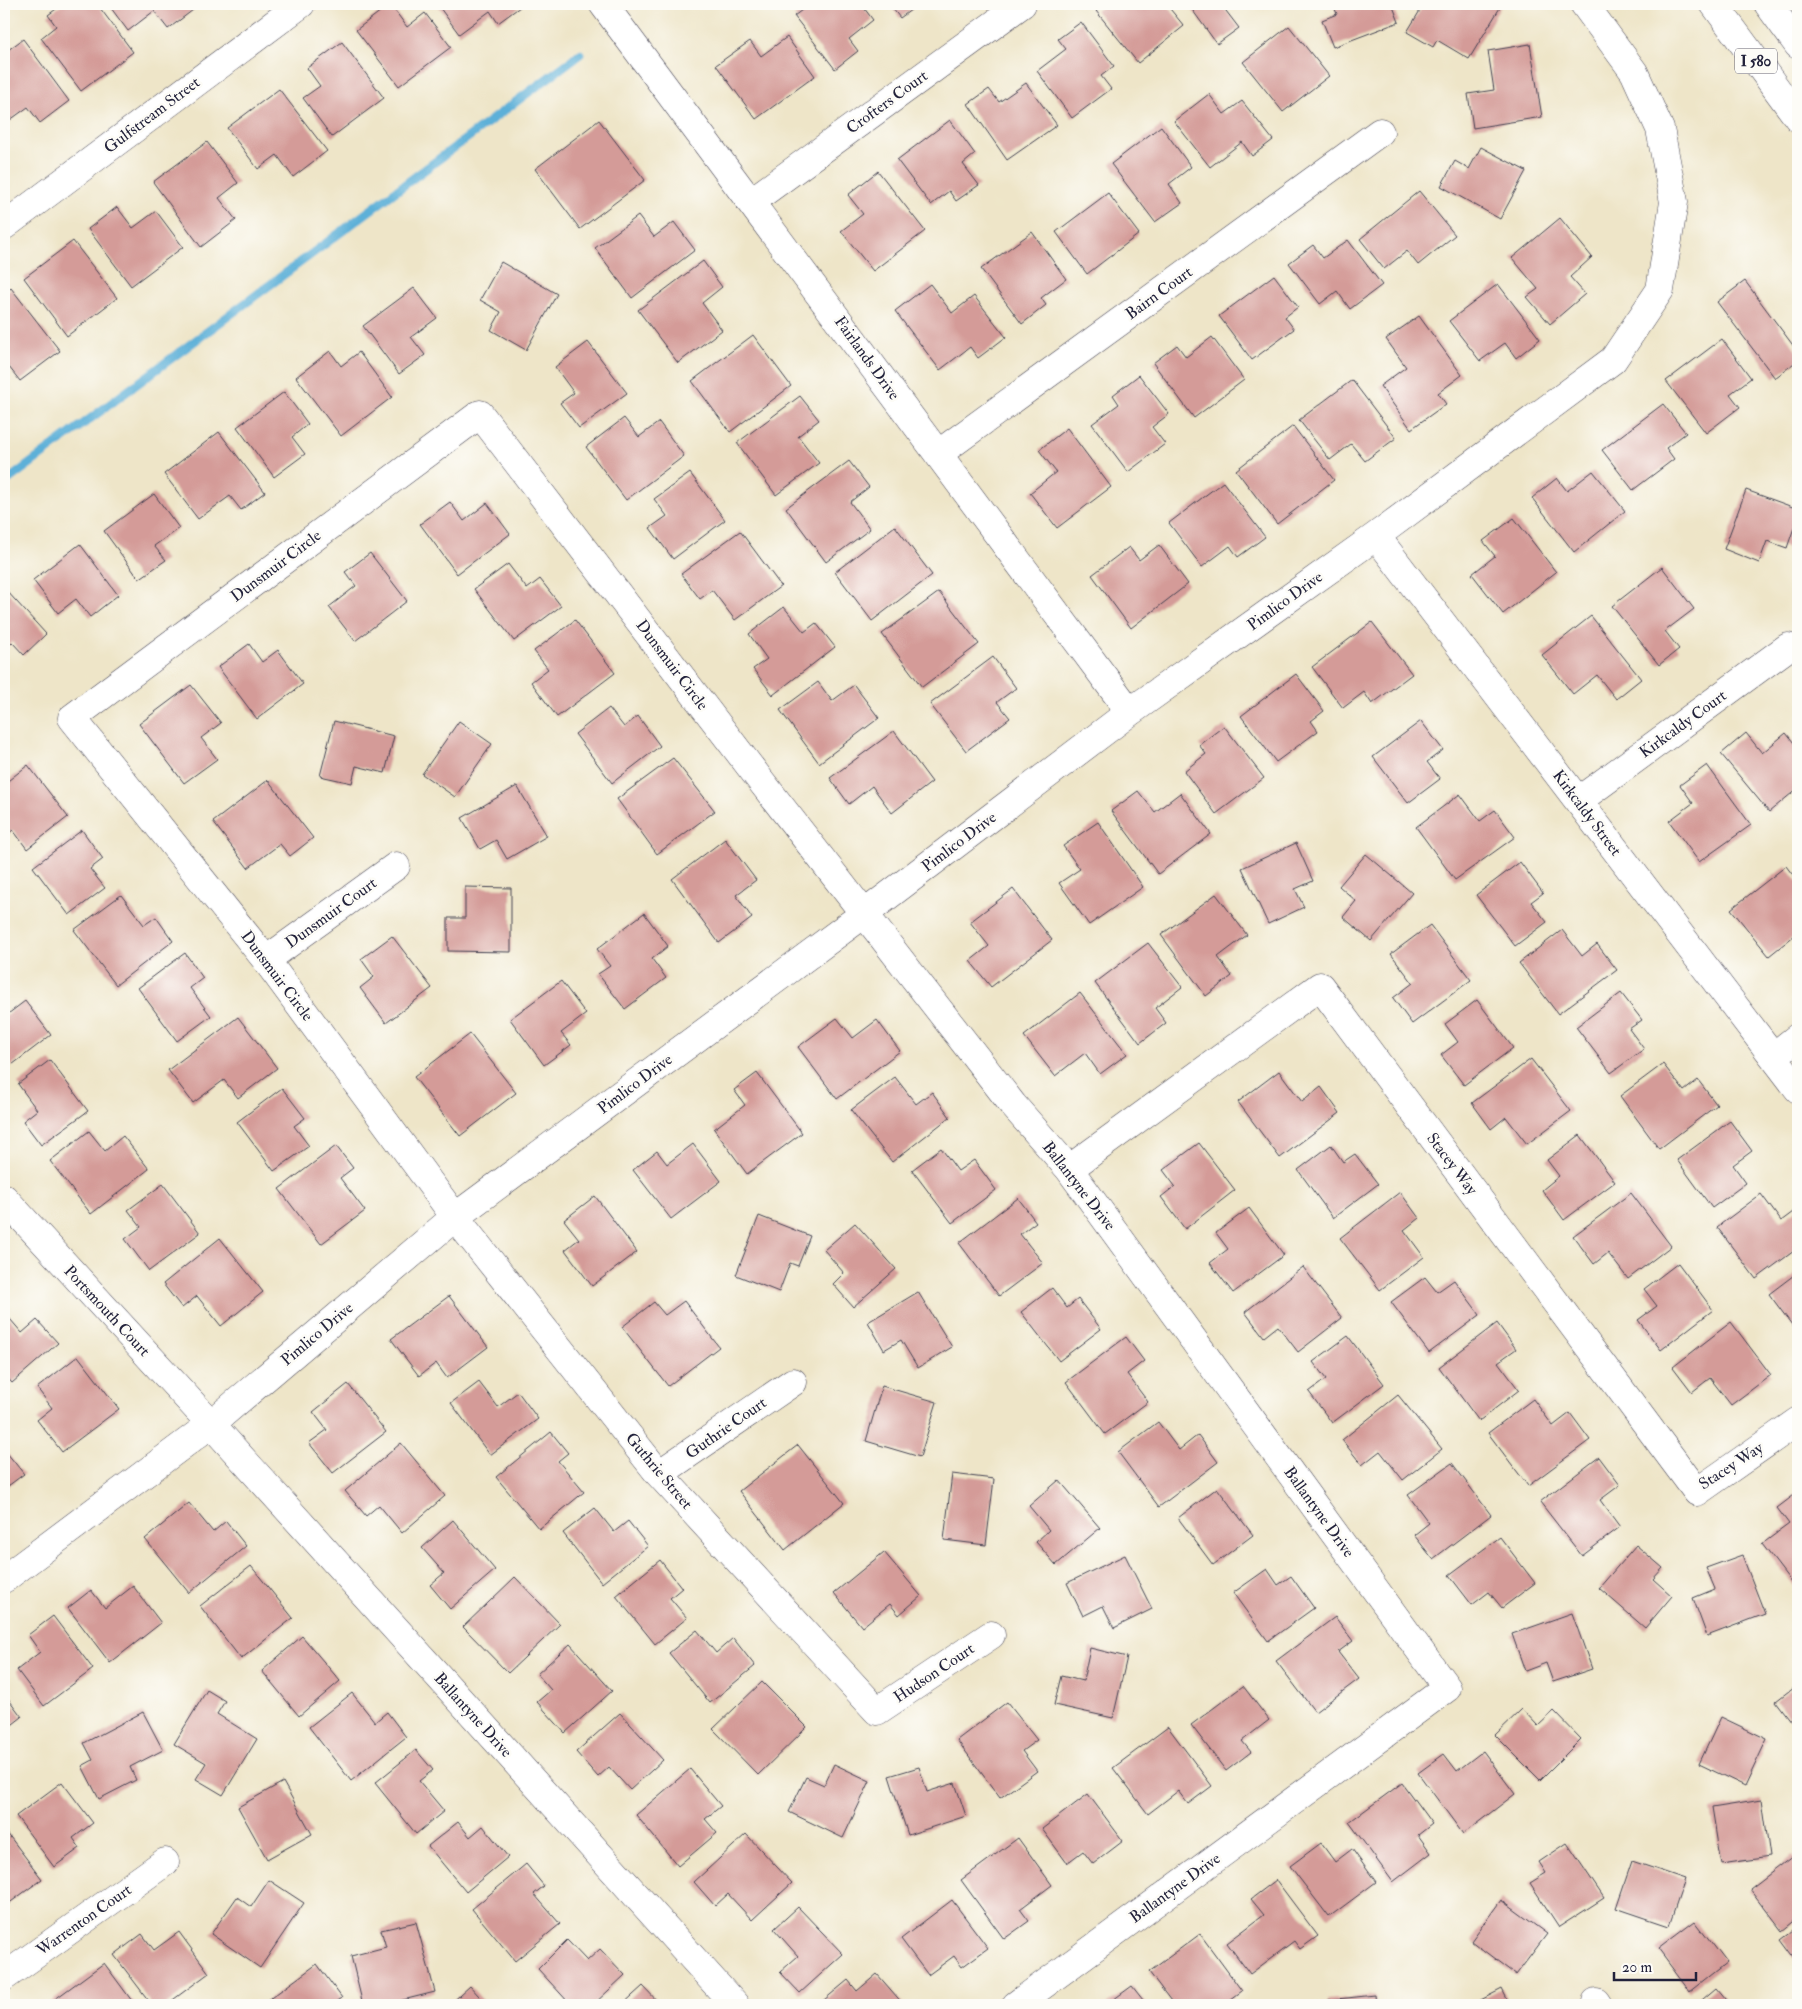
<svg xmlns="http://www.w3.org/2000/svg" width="1802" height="2009" viewBox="0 0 1802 2009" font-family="'IM FELL Double Pica',serif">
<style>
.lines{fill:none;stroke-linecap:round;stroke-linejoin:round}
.stream{stroke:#5db0d8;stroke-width:9}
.building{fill:#d49b98}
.minor-casing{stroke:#413f50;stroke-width:29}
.motorway-casing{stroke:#413f50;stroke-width:29}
.minor{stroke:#fff;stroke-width:28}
.motorway{stroke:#fff;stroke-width:28}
.labels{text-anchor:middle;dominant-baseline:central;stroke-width:5;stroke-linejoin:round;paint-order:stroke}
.shield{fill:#fdfcf7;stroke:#646373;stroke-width:1}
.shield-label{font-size:15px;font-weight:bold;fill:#22223b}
.street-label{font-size:16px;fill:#22223b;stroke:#fdfcf7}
</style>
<rect width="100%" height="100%" fill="#fdfcf7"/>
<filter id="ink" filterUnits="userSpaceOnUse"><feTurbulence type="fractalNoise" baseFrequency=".02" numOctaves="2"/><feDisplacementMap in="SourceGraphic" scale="10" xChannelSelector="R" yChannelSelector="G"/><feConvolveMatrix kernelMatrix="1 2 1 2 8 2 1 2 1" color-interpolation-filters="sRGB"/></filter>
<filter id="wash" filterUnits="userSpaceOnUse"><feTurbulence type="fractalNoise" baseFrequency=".0096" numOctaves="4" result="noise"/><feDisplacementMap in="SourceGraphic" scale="20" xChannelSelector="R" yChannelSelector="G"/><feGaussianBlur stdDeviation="1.12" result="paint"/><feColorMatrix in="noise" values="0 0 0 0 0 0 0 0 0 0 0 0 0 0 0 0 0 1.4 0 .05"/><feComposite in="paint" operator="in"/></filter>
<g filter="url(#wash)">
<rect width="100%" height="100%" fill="#eee5c8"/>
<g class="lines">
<path class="stream" d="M4,483L580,54"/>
</g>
<g id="blocks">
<path class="building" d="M63,4H97L133,52L81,91L41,38L56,26L48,15Z
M108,4H189L193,10L168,29L154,11L128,31Z
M390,4L407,27L425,13L451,47L399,86L356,30Z
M437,4H524L498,23L490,11L459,34Z
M810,4H861L873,20L849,39L858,51L835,69L794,16Z
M889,4H919L900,18Z
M1106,4H1127L1129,6L1132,4H1166L1184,26L1138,63L1096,11Z
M1188,4H1228L1223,7L1239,28L1217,44Z
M1333,4H1392L1399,22L1333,47L1322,20L1337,14Z
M1424,4H1497L1501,6L1469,59L1437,40L1433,47L1407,32Z
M1081,22L1114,66L1101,76L1111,89L1072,118L1037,71L1066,49L1058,39Z
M1289,26L1329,76L1283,112L1243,62Z
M787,37L815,76L756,119L716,65L750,41L761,56Z
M23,39L69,101L40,123L28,107L6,123L4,120V53Z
M342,42L384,98L332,137L303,98L320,86L307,68Z
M1530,44L1542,117L1473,128L1468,94L1494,90L1488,51Z
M1026,83L1057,125L1007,160L968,104L989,89L999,102Z
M279,89L327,151L293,177L277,155L258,169L227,128Z
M1209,94L1224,114L1242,101L1273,140L1252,156L1242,142L1210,167L1174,121Z
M599,120L645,180L580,229L535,169Z
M950,120L975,154L963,164L979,185L956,201L949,191L931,205L897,160Z
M1161,126L1191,167L1169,184L1182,203L1155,222L1111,164Z
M207,142L238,183L219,198L236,220L201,247L153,182Z
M1481,147L1526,171L1500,219L1441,186L1455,161L1469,169Z
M878,171L925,231L873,271L841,231L863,214L848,195Z
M1419,191L1455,235L1418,265L1407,251L1384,269L1360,239Z
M1108,193L1139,234L1087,274L1056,232Z
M117,207L133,228L156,211L183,247L131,286L88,229Z
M638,216L654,237L674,222L695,250L632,298L595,248Z
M1560,218L1592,257L1570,277L1585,294L1550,324L1527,297L1538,289L1512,258Z
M1032,232L1066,279L1041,298L1046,305L1022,324L981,269Z
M1348,240L1382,285L1350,309L1337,291L1320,304L1289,263L1313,245L1323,258Z
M73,241L117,298L67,336L24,278Z
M703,261L722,287L702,303L722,330L678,363L638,310Z
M501,262L557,294L526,350L491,330L501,312L480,300Z
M1274,275L1298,307L1285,317L1294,329L1252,360L1219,316Z
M1745,281L1798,352V360L1775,378L1717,302Z
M930,284L952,313L974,296L1006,337L978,358L970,347L940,370L895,311Z
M1498,284L1540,339L1516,358L1505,343L1480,361L1449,321Z
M11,288L60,351L20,381L5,362L4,363V294Z
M414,288L437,318L411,337L425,355L399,374L363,326Z
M1419,316L1462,375L1438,393L1446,404L1411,429L1380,386L1406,367L1386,339Z
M753,335L791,386L730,432L692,381Z
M1212,337L1244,380L1194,418L1153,363L1177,345L1186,357Z
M1722,339L1751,378L1730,394L1740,407L1706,433L1666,381Z
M588,342L627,393L579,428L560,403L574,393L555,367Z
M330,351L341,366L359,352L392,397L341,436L296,377Z
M1139,375L1169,414L1152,427L1165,444L1128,472L1092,424L1119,404L1113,395Z
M1352,380L1396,438L1365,461L1351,444L1330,460L1299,420Z
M284,392L308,424L292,437L305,454L274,477L237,427Z
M800,396L819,420L798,436L819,463L776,495L737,443Z
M1663,404L1686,433L1666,448L1674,459L1633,490L1602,450Z
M624,418L639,437L659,422L684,456L626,500L586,447Z
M1293,426L1334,480L1277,524L1236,470Z
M1067,428L1111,487L1057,528L1030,493L1056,472L1039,450Z
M219,432L265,492L241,510L230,496L198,519L164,474Z
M849,461L869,487L850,502L870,529L826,562L786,508Z
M1593,471L1625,511L1574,552L1532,498L1557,478L1567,491Z
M690,473L725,520L673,559L650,528L667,516L654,499Z
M1223,482L1265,537L1238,557L1230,546L1202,567L1169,523Z
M1746,490L1798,509V516L1787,548L1767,541L1759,563L1724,549Z
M154,494L179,528L154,546L166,560L139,579L104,531Z
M450,502L464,521L487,503L510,534L457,574L420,524Z
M1514,518L1556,572L1503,614L1472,574L1495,556L1483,541Z
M895,526L932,575L872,621L835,572Z
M740,531L781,586L735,620L712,590L700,599L681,574Z
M80,544L118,595L90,617L76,599L58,613L33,580Z
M1159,545L1188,584L1131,628L1092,575L1129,547L1139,560Z
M370,553L407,601L355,641L329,607L356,586L345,572Z
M508,564L527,589L540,579L561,606L514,641L474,589Z
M1662,567L1694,609L1665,631L1679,649L1659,665L1612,606Z
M6,590L46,634L24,655L12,642L4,649V592Z
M939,592L979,644L922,687L882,634Z
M784,607L804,632L816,623L835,647L773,695L753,669L767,659L749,634Z
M1591,616L1641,679L1616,699L1597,675L1573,694L1542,655Z
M575,620L615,673L557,717L531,682L548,669L534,651Z
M1372,622L1412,674L1372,704L1364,692L1343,708L1312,667Z
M249,644L262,662L278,650L303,684L257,719L218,667Z
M993,657L1016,688L997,702L1010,718L966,751L930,704Z
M1296,674L1324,711L1311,721L1318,731L1276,762L1241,716Z
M818,682L832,701L854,685L879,718L819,763L780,710Z
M191,685L221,723L201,738L217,759L184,783L139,724Z
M609,708L624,727L638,716L660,746L612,783L575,734Z
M334,721L394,736L385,773L356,766L352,783L320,776Z
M459,721L492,744L455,797L422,774Z
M1421,721L1443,750L1427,762L1440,779L1408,803L1373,757Z
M1224,726L1264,778L1216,814L1184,771L1206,754L1199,745Z
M894,731L932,782L892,813L872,786L849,804L830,778Z
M1746,733L1762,753L1786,733L1798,748V788L1769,812L1721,754Z
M673,758L715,811L657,854L617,799Z
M28,765L68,817L27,849L13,830L4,837V784Z
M1707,765L1751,825L1699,862L1669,821L1693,803L1680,785Z
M268,780L313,838L290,856L280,844L248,868L213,822Z
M517,786L547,836L507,859L496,840L480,849L462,818Z
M1138,791L1155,812L1180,793L1211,834L1158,874L1111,811Z
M1460,794L1480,821L1495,810L1515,837L1455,880L1416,827Z
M1098,822L1143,887L1089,925L1059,883L1080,869L1063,846Z
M82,830L103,859L90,869L105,888L69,915L33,867Z
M725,839L756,880L736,895L752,918L719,943L672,879Z
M1296,843L1313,881L1295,889L1304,907L1268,924L1242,868Z
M1366,854L1412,893L1371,941L1343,917L1356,901L1339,886Z
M1520,862L1543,893L1531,902L1547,922L1515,946L1476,895Z
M1786,866L1798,882V940L1795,935L1769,956L1731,909Z
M465,887L511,888V952L448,951V918H465Z
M1013,889L1052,940L991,987L970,961L989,946L970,922Z
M1216,894L1247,935L1218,957L1232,976L1206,996L1161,935Z
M121,895L144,925L156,917L173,941L116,985L74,930Z
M644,913L668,946L652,959L666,978L625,1009L598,974L610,966L597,949Z
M1430,925L1471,980L1412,1024L1393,998L1413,983L1391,954Z
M1562,930L1582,956L1597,944L1617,970L1558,1014L1519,963Z
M392,936L432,988L386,1023L360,988L374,977L361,959Z
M1148,943L1182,987L1155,1008L1166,1023L1140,1043L1095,983Z
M185,953L203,978L190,988L211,1016L177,1041L138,988Z
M561,981L586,1014L561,1033L571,1045L544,1065L510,1019Z
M1080,993L1127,1054L1100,1074L1085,1053L1055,1076L1024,1036Z
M1621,993L1642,1020L1629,1029L1644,1049L1611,1073L1576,1027Z
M1477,1000L1513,1048L1464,1085L1441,1055L1458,1042L1445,1024Z
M25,1001L51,1035L4,1071V1017Z
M238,1017L277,1068L238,1098L224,1080L193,1103L168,1070Z
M837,1018L853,1038L877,1020L900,1051L837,1099L798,1047Z
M470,1034L516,1093L460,1136L414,1077Z
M1531,1059L1571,1111L1527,1144L1506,1117L1491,1129L1472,1103Z
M50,1060L88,1111L41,1145L23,1121L37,1110L18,1084Z
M1663,1064L1684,1091L1698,1080L1717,1105L1659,1149L1620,1096Z
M1279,1071L1302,1102L1321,1087L1340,1113L1280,1158L1238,1102Z
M757,1073L802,1133L747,1174L714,1129L745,1105L734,1090Z
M895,1077L916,1104L932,1092L950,1117L892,1162L851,1110Z
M282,1088L305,1118L294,1126L309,1146L274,1171L237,1122Z
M1730,1121L1752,1151L1733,1165L1746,1183L1712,1208L1677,1160Z
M89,1131L105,1151L123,1136L149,1169L91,1214L50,1161Z
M1580,1135L1615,1182L1564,1220L1542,1190L1559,1176L1547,1160Z
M1199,1143L1235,1190L1185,1229L1161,1197L1175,1186L1163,1170Z
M693,1144L721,1181L671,1219L633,1170L657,1151L667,1164Z
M1331,1145L1343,1162L1355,1154L1378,1184L1333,1218L1298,1170Z
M336,1146L353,1168L340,1178L365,1211L321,1244L279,1189Z
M941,1148L958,1171L974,1160L996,1190L952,1223L912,1170Z
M163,1184L200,1233L149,1271L125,1239L141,1227L128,1210Z
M1400,1192L1419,1218L1404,1230L1424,1257L1380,1290L1340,1238Z
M1631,1193L1671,1246L1628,1279L1608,1253L1594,1264L1573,1236Z
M1761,1194L1781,1221L1797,1209L1798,1211V1248L1756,1279L1717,1227Z
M595,1196L637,1252L592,1286L565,1250L579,1239L564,1220Z
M1018,1198L1036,1222L1020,1234L1043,1263L999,1296L959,1243Z
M1249,1208L1284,1255L1233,1293L1210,1263L1228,1249L1216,1233Z
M759,1216L810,1236L798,1266L790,1263L779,1292L736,1275Z
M855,1223L896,1269L853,1307L833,1284L844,1273L824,1250Z
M220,1238L263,1292L221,1326L197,1296L182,1308L163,1284Z
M1678,1263L1713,1310L1661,1350L1638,1320L1657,1306L1644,1289Z
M1303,1267L1342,1318L1298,1352L1278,1326L1264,1337L1245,1312Z
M1798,1272V1333L1769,1294Z
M1425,1277L1437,1292L1454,1280L1480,1315L1429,1353L1391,1302Z
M1052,1288L1067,1308L1078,1299L1101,1329L1059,1361L1021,1312Z
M918,1292L952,1347L918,1368L901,1340L884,1350L868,1322Z
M449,1296L488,1347L447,1378L436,1363L419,1376L391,1339Z
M684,1301L719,1347L668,1386L622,1327L654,1302L665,1315Z
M4,1312L22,1333L37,1320L58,1343L12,1383L4,1374Z
M1731,1322L1771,1375L1731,1405L1710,1378L1692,1392L1673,1367Z
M1497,1323L1516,1349L1498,1362L1519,1390L1479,1421L1439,1367Z
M1348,1336L1384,1384L1332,1423L1309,1392L1326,1379L1313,1362Z
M1126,1337L1144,1361L1127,1374L1148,1402L1105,1434L1066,1382Z
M78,1356L119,1409L62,1452L37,1420L52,1408L37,1388Z
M479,1382L498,1407L518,1392L538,1419L490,1455L451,1403Z
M348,1384L386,1432L333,1473L309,1443L327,1430L313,1412Z
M882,1386L937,1402L920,1457L866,1441Z
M1398,1395L1442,1449L1403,1480L1380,1451L1362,1465L1342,1440Z
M1533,1399L1553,1426L1570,1413L1590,1440L1528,1486L1488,1433Z
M1158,1422L1179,1450L1198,1435L1218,1462L1159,1507L1118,1452Z
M551,1432L568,1453L558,1461L584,1492L539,1529L496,1477Z
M401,1443L445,1496L402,1533L379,1505L366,1516L345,1491Z
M798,1445L844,1503L785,1550L739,1491Z
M7,1453L24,1474L4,1489V1455Z
M1599,1457L1620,1485L1600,1500L1620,1527L1582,1556L1540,1502Z
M1452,1463L1491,1515L1433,1559L1414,1535L1429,1523L1408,1495Z
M952,1474L994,1479L986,1545L944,1540Z
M1059,1480L1100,1528L1056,1565L1036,1542L1049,1530L1029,1506Z
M1217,1488L1253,1535L1213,1565L1178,1518Z
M1798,1492V1585L1795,1587L1762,1544L1789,1524L1777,1508Z
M189,1503L213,1532L226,1521L246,1546L189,1593L145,1539Z
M595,1508L614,1532L628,1521L648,1546L602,1583L563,1533Z
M453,1520L495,1570L450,1609L430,1585L444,1573L422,1548Z
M1500,1537L1535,1583L1502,1608L1489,1592L1472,1605L1449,1575Z
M1636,1545L1663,1568L1653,1579L1672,1596L1645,1628L1599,1588Z
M884,1552L921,1596L899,1615L890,1604L862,1627L834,1593Z
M1125,1555L1152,1609L1114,1628L1103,1606L1083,1616L1067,1583Z
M1742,1555L1765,1614L1707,1636L1693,1598L1715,1589L1706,1568Z
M660,1560L682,1588L670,1598L687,1618L655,1644L616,1596Z
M251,1566L293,1618L241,1659L200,1606Z
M1267,1569L1278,1585L1291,1576L1314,1608L1268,1641L1233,1593Z
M515,1577L560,1624L508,1673L463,1627Z
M133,1586L161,1623L110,1663L68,1608L91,1590L105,1608Z
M1572,1613L1592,1669L1553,1682L1546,1663L1525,1671L1512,1634Z
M53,1616L93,1669L44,1706L17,1670L40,1652L28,1635Z
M1335,1617L1353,1641L1338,1652L1359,1679L1315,1712L1276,1661Z
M697,1630L716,1653L733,1638L755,1666L710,1703L669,1653Z
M302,1636L340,1681L299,1716L262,1671Z
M570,1644L612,1691L565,1733L537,1702L551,1690L537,1674Z
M1090,1648L1127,1657L1113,1718L1054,1705L1061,1676L1083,1681Z
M762,1682L807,1727L758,1775L713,1729Z
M1798,1684V1730L1776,1701Z
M1243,1686L1269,1720L1242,1741L1251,1752L1226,1771L1191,1725Z
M207,1690L225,1701L217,1714L257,1739L223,1795L196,1779L206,1763L174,1744Z
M4,1693L22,1717L4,1731Z
M352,1693L375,1722L387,1712L406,1737L351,1781L309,1727Z
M1007,1702L1037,1740L1022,1751L1037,1771L1000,1798L957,1740Z
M1522,1709L1538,1726L1554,1711L1581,1739L1540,1780L1495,1735Z
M143,1712L163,1750L130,1767L136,1780L99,1799L82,1766L93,1760L84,1743Z
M620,1713L663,1760L630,1790L609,1767L598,1777L576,1752Z
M1721,1717L1767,1739L1745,1786L1699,1764Z
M1168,1727L1212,1786L1188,1804L1178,1791L1148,1814L1113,1768Z
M416,1750L433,1770L419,1781L444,1811L416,1834L375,1783Z
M1483,1751L1515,1794L1463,1834L1418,1773L1444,1754L1457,1771Z
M834,1764L870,1781L843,1838L789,1812L806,1777L824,1785Z
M919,1767L927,1792L955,1783L966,1816L908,1835L889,1776Z
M690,1769L721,1806L705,1819L717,1833L678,1866L636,1815Z
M62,1782L93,1823L73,1838L80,1848L54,1867L16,1816Z
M283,1782L312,1834L267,1859L238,1807Z
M1402,1783L1432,1824L1418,1835L1431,1853L1393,1882L1349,1822Z
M1088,1794L1123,1841L1093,1864L1083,1851L1067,1863L1042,1829Z
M1762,1800L1770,1857L1721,1864L1712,1808Z
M458,1822L470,1837L483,1826L508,1857L466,1892L428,1846Z
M4,1829L42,1879L4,1907Z
M746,1834L792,1883L752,1920L728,1894L715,1906L694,1882Z
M1018,1838L1052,1885L1020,1909L1029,1921L1004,1939L961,1880Z
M1321,1843L1335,1862L1352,1849L1376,1882L1329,1917L1290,1866Z
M1567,1843L1604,1898L1559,1927L1530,1883L1546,1873L1539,1862Z
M1793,1856L1798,1863V1918L1782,1931L1750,1889Z
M1632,1861L1685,1879L1669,1926L1616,1908Z
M526,1864L544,1886L534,1894L560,1924L515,1961L472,1909Z
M269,1880L304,1903L260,1968L211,1934L237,1897L251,1907Z
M1276,1880L1318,1936L1300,1949L1294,1941L1250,1974L1227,1943L1264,1915L1251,1899Z
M952,1900L988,1948L962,1967L954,1956L928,1975L901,1939Z
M1501,1900L1547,1934L1516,1975L1471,1941Z
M798,1907L843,1954L800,1993L780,1972L798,1956L774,1929Z
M1695,1921L1727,1963L1690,1992L1658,1949Z
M416,1922L435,1992L383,2005H363L351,1956L386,1947L381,1930Z
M1798,1927V1963L1781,1940Z
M179,1932L209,1973L166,2005H152L114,1955L142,1934L154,1950Z
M1200,1934L1242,1991L1223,2005H1174L1149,1972Z
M567,1940L587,1961L600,1949L625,1975L593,2005H571L538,1969Z
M104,1963L135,2005H47Z
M317,1964L342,1998L332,2005H266L264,2003Z
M877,1974L904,2005H818L848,1980L857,1991Z
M470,1986L487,2005H449Z
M643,1986L661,2005H622Z
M1132,1986L1147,2005H1106Z
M1716,1988L1730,2005H1696Z
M1502,1989L1510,2005H1471Z
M1375,1995L1376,2005H1329L1328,2000Z"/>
</g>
</g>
<g filter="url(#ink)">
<use href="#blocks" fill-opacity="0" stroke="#413f50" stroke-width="1"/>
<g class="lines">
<g class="minor-casing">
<path id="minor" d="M603,4L1130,712
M752,201L1022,4
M4,226L301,4
M938,454L1380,132
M1376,536L1798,1089
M1578,801L1788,647
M266,960L396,866
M1774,1056L1798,1037
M1069,1169L1320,986L1697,1492L1798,1421
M4,1198L211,1424L735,2005
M659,1474L793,1382
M4,1579L211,1424L455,1217L864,914L1130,712L1376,536L1613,360L1660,290L1674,202L1660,129L1634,72L1584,4
M991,1635L877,1711L659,1474L455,1217L266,960L72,718L480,414L761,781L1013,1105L1069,1169L1447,1688L1016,2005
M4,1977L165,1862
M1596,2002L1598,2005"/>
</g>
<g class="motorway-casing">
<path id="motorway" d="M1714,4L1798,118
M1768,4L1798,45"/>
</g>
<use href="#minor" class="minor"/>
<use href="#motorway" class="motorway"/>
</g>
</g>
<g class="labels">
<rect class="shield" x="1735" y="48.5" width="42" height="25" rx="4"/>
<g class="shield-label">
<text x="1756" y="61">I 580</text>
</g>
<g class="street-label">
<text transform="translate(887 102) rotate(-36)">Crofters Court</text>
<text transform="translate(152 115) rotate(-37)">Gulfstream Street</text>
<text transform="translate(1159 293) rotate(-36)">Bairn Court</text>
<text transform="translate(867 358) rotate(54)">Fairlands Drive</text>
<text transform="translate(276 566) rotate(-37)">Dunsmuir Circle</text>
<text transform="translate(1285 601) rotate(-36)">Pimlico Drive</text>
<text transform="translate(672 665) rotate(53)">Dunsmuir Circle</text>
<text transform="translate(1683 724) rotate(-36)">Kirkcaldy Court</text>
<text transform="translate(1587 813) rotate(53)">Kirkcaldy Street</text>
<text transform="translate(959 842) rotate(-37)">Pimlico Drive</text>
<text transform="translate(331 913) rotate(-36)">Dunsmuir Court</text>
<text transform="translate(277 976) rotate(53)">Dunsmuir Circle</text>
<text transform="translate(635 1084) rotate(-37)">Pimlico Drive</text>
<text transform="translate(1452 1164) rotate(53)">Stacey Way</text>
<text transform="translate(1079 1186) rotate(52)">Ballantyne Drive</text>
<text transform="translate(107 1311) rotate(47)">Portsmouth Court</text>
<text transform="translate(317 1334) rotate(-40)">Pimlico Drive</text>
<text transform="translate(726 1428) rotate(-35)">Guthrie Court</text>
<text transform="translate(1731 1466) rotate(-33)">Stacey Way</text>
<text transform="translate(659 1471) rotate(50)">Guthrie Street</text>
<text transform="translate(1319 1512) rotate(54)">Ballantyne Drive</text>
<text transform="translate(934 1673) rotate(-34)">Hudson Court</text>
<text transform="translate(473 1715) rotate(48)">Ballantyne Drive</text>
<text transform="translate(1175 1888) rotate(-36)">Ballantyne Drive</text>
<text transform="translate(84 1920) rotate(-35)">Warrenton Court</text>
</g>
</g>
<rect width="1802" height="2009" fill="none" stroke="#fdfcf7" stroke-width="20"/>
<path d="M1614 1972v8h82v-8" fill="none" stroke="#22223b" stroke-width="2.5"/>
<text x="1622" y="1972" font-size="15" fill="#22223b" stroke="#fdfcf7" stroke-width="4" paint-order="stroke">20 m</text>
</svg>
